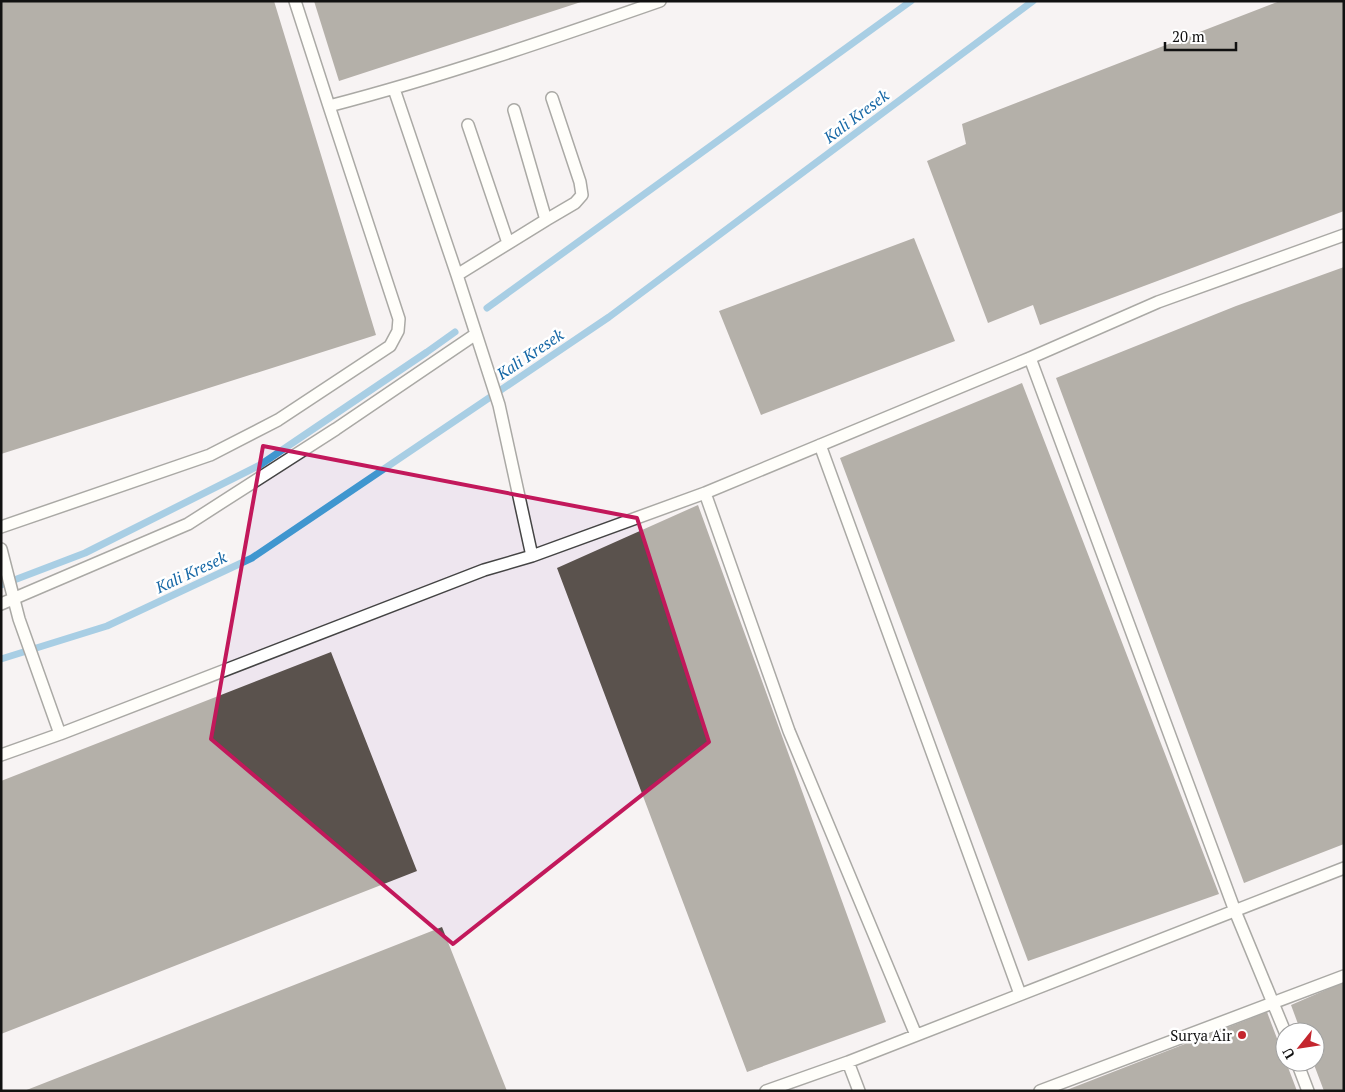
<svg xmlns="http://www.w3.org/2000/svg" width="1345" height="1092" viewBox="0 0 1345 1092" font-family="'PT Serif',serif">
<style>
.industrial{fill:#eee6ef;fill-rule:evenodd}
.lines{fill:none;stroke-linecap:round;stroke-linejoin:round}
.stream{stroke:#3f96cf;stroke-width:7}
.building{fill:#5a524d}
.lane-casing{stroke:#444;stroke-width:14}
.lane{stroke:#fff;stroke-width:11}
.marked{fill:none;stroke:#c2185b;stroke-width:4;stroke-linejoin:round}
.poi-dot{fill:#c4262e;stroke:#fff;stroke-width:2}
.labels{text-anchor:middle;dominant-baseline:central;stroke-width:5;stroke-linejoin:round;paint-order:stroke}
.poi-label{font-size:15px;fill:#111;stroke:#fff;text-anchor:end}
.water-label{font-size:16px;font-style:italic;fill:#1768a6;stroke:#fff}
</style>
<rect width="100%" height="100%" fill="#fffdf5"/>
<path class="industrial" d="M1,1H1344V1091H1ZM1285,1032H1315V1062H1285Z"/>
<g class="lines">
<path class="stream" d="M487,308L911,1
M1,585L85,553L260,465L427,352L455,332
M1,659L107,626L252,558L609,317L1033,1"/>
</g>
<path class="building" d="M1,1H274L376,335L1,454Z
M314,1H581V2L339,81Z
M1280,1H1344V211L1040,325L1033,305L988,323L927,161L966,144L962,124Z
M914,238L955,341L761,415L719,311Z
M1344,267V844L1244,883L1056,378L1236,306Z
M1022,383L1219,894L1028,961L840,458Z
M698,505L886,1022L747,1072L557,568Z
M331,652L417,871L1,1034V781Z
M442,927L507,1091H24Z
M1344,982V1091H1324L1313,1062H1315V1032H1301L1291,1005Z
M1267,1012L1297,1091H1064Z"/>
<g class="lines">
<g class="lane-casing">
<path id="lane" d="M295,1L329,106
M394,89L457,275L499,405L532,556
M514,110L546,220
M468,125L508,243
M457,275L546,220L575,203L582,195L580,182L552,98
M1030,358L1235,911L1285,1032
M820,445L1020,994
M705,493L789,731L916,1035
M1,527L210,455L278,420L390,346L398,331L399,319L329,106C441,77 551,39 660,1
M1,549L19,619L60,734
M1,604L188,524L336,429L476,334
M1,755L60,734L484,570L532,556L705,493L1030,358L1158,302L1344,235
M848,1062L859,1091
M1297,1062L1308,1091
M766,1091L848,1062L1344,868
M1040,1091L1344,976"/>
</g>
<use href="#lane" class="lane"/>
</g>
<path d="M0 0H1345V1092H0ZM263,446L637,518L709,742L453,944L211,739Z" fill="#fffdf5" fill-opacity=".55" fill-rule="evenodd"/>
<path class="marked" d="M263,446L637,518L709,742L453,944L211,739Z"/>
<circle class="poi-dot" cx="1242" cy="1035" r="5"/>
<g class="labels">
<g class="poi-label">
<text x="1232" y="1035">Surya Air</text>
</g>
<g class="water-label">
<text transform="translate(856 116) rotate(-37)">Kali Kresek</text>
<text transform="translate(530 354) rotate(-34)">Kali Kresek</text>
<text transform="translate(191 572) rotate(-25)">Kali Kresek</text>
</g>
</g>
<rect width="1345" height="1092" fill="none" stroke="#111111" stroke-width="5"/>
<g transform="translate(1300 1047) rotate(240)"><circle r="24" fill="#ffffff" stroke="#a0a0a0"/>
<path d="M0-4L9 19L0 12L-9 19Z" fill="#c4262e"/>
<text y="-8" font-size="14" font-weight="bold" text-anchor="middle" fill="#111111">U</text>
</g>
<path d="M1165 42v8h71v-8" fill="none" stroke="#111111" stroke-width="2.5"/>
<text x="1172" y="42" font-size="15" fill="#111111" stroke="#ffffff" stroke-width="4" paint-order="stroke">20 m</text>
</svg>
